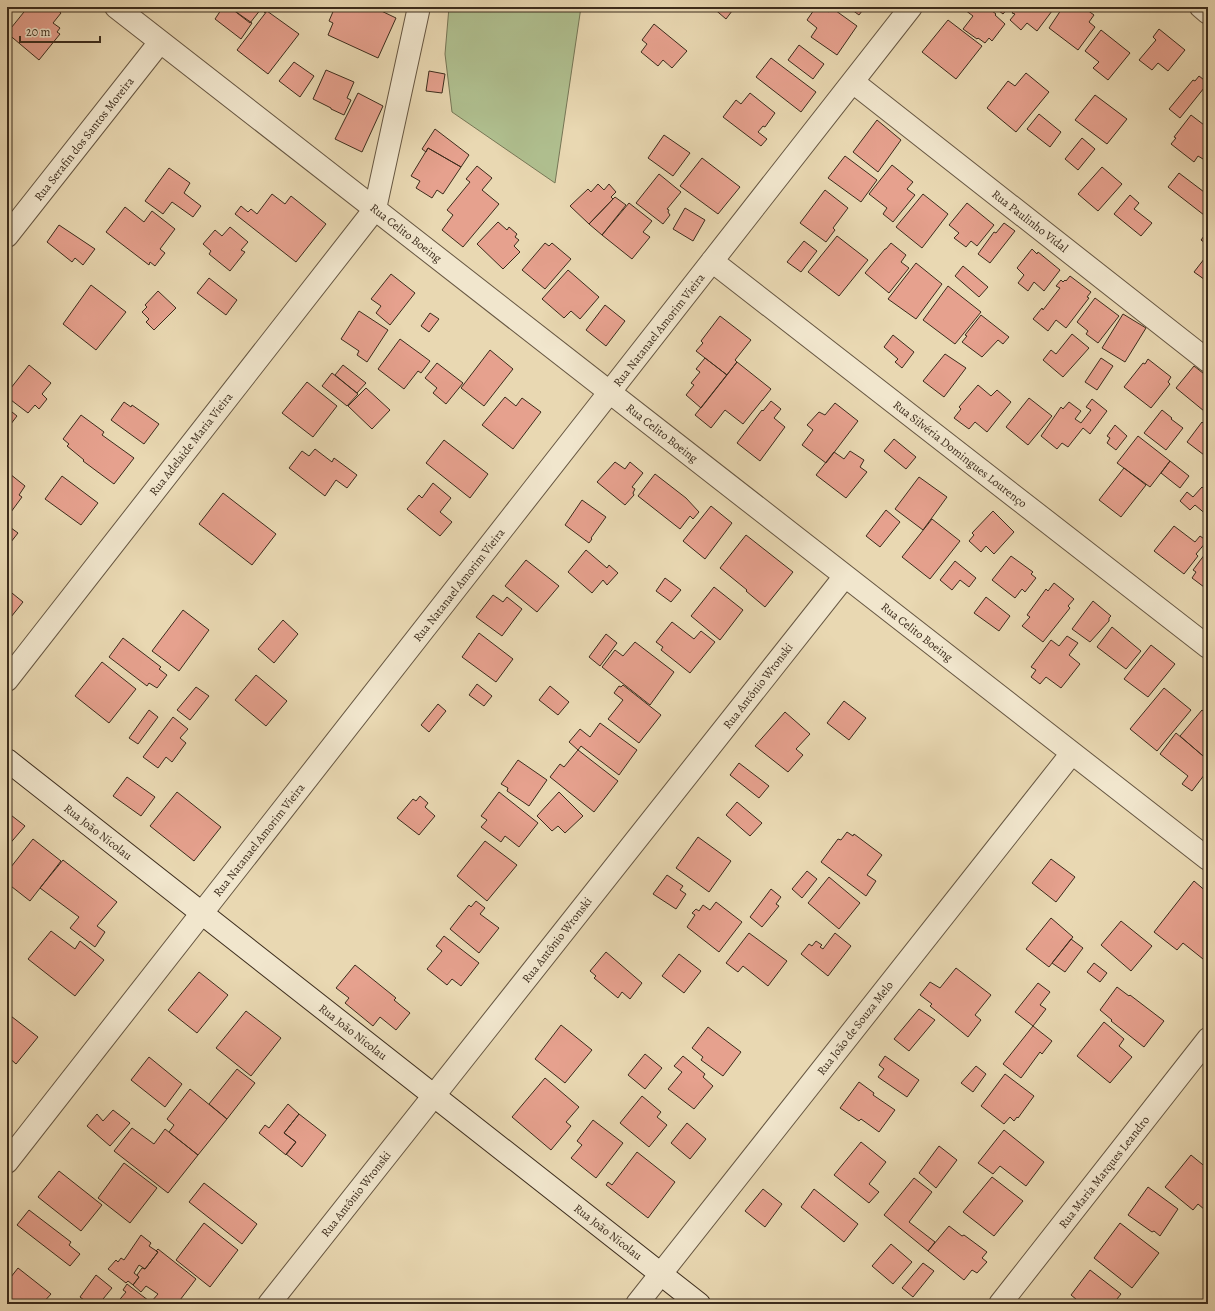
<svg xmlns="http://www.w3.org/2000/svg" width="1215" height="1311" viewBox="0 0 1215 1311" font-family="Alegreya,serif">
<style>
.green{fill:#b0c090;stroke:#767656}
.building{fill:#e6a18e;stroke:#3c2c1c}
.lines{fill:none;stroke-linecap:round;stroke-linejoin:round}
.street-casing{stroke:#675742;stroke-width:24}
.secondary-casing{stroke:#3c2c1c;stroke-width:24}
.street{stroke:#f1e6cd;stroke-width:22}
.secondary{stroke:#f1e6cd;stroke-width:22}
.labels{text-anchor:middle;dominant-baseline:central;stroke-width:3.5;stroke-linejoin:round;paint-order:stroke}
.street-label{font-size:12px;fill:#3c2c1c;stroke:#f1e6cd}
</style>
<rect width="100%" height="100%" fill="#e9d8b2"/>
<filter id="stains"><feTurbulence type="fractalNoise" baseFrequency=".005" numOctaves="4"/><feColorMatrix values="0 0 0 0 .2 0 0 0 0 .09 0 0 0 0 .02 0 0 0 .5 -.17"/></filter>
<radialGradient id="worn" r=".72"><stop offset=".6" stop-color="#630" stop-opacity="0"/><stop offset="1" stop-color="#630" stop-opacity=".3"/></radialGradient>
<path class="green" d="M449,7H581L555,183L452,112L445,54Z"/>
<path class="building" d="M28,7H54L61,13L53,23L60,28L57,32L60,34L39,60L7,33Z
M223,7H229L252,23L241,39L215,19Z
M233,7H269L265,13L261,9L250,23L232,9Z
M335,7H373L396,18L378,58L328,35L333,23L329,21Z
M712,7H735L726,19Z
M816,7H823L829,12L832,8L857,26L837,55L811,37L817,28L807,20Z
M848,7H865L859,15Z
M961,7H987L996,14L995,15L1005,24L992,41L989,38L985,43L978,38L977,39L963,29L973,16Z
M994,7H1009L1003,14Z
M1017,7H1055L1037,31L1027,23L1021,30L1010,20L1015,14L1012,13Z
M1063,7H1070L1075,11L1078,7H1083L1094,15L1089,22L1095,27L1078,50L1049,28Z
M267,11L299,34L268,74L237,50Z
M948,20L982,46L956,79L922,52Z
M654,24L687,51L672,68L663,60L658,66L641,52L647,44L642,40Z
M1159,29L1185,50L1168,71L1158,63L1152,70L1139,60L1156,40L1153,37Z
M1101,30L1130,53L1108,80L1093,68L1099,62L1085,51Z
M799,45L824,64L813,79L788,60Z
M771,58L816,92L801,112L756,77Z
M294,62L314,76L300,97L279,81Z
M326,70L354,82L347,98L351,100L344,115L331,109V108L313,99Z
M429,71L445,74L442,93L426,91Z
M1026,73L1049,92L1016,132L987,108L1008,81L1015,86Z
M1199,76L1208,83L1180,118L1169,109L1193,80L1195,81Z
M358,93L383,106L362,152L335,139Z
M750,93L775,113L765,127L763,126L758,132L767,139L761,146L723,117L736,100L741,104Z
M1095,95L1127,119L1107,144L1075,120Z
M1039,114L1061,132L1050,147L1027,129Z
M1191,115L1208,128V152L1203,159L1198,156L1194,162L1171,144L1176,138L1174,137Z
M877,120L901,140L878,172L853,152Z
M435,129L469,155L461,167L428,148L426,152L422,149Z
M664,135L690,153L673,176L648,158Z
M1082,138L1095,149L1078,170L1065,159Z
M428,148L461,167L443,194L437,190L432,198L416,188L420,181L411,176Z
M845,156L877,180L861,202L828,178Z
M702,158L740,187L718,214L680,186Z
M892,165L913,182L907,189L915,195L893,222L883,214L887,208L869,194Z
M477,166L492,178L482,190L499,204L463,247L442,230L453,215L447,210L470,182L466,179Z
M1102,167L1122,184L1098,211L1078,194Z
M169,168L190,183L184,193L201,206L193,217L172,202L163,214L145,201Z
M1179,173L1208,195V210L1204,215L1168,187Z
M659,174L681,192L667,209L669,210L668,212L670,215L663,224L636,203Z
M598,184L604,190L609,184L616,192L611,197L613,199L589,224L570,206L588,189L591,192Z
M825,190L848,208L833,228L835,230L826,242L800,223Z
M272,194L285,204L291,196L326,224L296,262L235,214L241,206L248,212L251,209L257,214Z
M923,194L948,214L922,248L896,227Z
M1130,195L1139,203L1134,209L1152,223L1141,236L1114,214Z
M615,197L626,205L602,235L589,224Z
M629,203L652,221L643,232L650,237L632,259L602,235Z
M967,203L994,225L977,246L971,241L966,247L954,238L959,233L949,225Z
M125,207L144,222L152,211L175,229L160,249L165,253L155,266L150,262L149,265L106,232Z
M685,208L705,220L693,241L673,229Z
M498,222L507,230L509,227L517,234L515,237L519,240L514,246L520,252L503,269L477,244Z
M1004,223L1015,231L990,263L978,254L994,232L996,233Z
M59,225L95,249L83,265L75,258L72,262L47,242Z
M230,227L248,242L241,250L245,252L230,271L209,254L211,251L203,244L215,230L222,236Z
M1208,231V245L1201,240Z
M837,236L868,260L839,296L808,272Z
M804,241L817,251L801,272L787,262Z
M545,243L549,246L552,243L571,259L545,289L522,270Z
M891,243L906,255L901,262L909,268L889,293L865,273L885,249H886Z
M1032,249L1037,254L1038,252L1060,270L1044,291L1034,282L1028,291L1018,283L1024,275L1017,268Z
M1208,254V282L1194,272Z
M916,263L942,284L916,319L888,299Z
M963,266L988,287L979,297L955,276Z
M568,270L599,297L580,319L571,311L564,318L542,299Z
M391,274L415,293L390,325L376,313L381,306L371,299Z
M1070,276L1091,292L1087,297L1089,298L1066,328L1056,320L1048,331L1033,319L1042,308L1043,310L1060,288L1056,286L1061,280L1063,282L1065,280L1066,281Z
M209,278L237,300L226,315L197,293Z
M91,285L126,312L96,350L63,324Z
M948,286L981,312L955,344L923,320Z
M158,291L176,308L154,330L146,322L149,319L142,312L147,307L145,305Z
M1095,298L1119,316L1098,343L1086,334L1088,331L1077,322Z
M605,305L625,321L606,346L586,330Z
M359,311L388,330L367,362L357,355L359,351L341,339Z
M430,313L439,319L429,332L421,326Z
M1123,314L1146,328L1125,362L1102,348Z
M981,315L1009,337L1003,344L998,340L982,357L962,342L967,336L965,335Z
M720,316L751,340L735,360L737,362L727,375L696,351L703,343L701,341Z
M1072,334L1089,348L1063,377L1043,360L1051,350L1056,354Z
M893,335L914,352L902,368L895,362L898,359L884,347Z
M400,339L430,361L421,373L418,371L404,389L378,369Z
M490,350L513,369L484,406L461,388Z
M945,354L966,368L944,397L923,381Z
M705,358L727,375L701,408L686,395L694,385L691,383L700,372L696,369Z
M1101,358L1113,366L1097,390L1085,382Z
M1148,359L1171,377L1168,382L1170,384L1151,408L1124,387L1143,363L1145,364Z
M737,362L771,389L743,424L725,410L711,428L695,415Z
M437,363L463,383L446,404L433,393L437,388L425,378Z
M29,365L51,383L42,394L47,399L39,409L35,405L28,413L7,397V393Z
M343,365L366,383L357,393L335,375Z
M1194,366L1208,377V406L1204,411L1176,388Z
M332,373L358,394L347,406L322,386Z
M307,382L337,406L313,437L282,413Z
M978,385L991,396L997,390L1011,402L987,432L975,422L969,429L954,418L961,409L959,407Z
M366,388L390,410L372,429L348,406Z
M505,397L516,406L522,398L541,412L513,449L482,425Z
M1029,398L1052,416L1028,445L1006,427Z
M1092,399L1107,411L1090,434L1083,428L1068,447L1062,443L1057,449L1041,436L1061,407L1063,409L1069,402L1081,411L1075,419L1081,423L1091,410L1086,407Z
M771,401L781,409L774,418L785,427L760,461L737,443L762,410L763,411Z
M124,402L131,407L132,405L159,424L144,444L111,420Z
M835,403L858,421L826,463L802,445L813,430L807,425L819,412L825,415Z
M7,408L17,416L7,429Z
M1162,410L1172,418L1171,419L1183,428L1166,450L1144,433Z
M81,415L104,432L102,435L134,458L114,484L83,461L84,460L67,446L69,444L63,439Z
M1208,420V458L1187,442L1202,422L1204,424Z
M1115,425L1127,436L1116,450L1107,443L1110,438L1107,436Z
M1138,436L1170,461L1150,487L1117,463Z
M894,439L916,457L906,469L884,451Z
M444,440L488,474L470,498L426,463Z
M315,449L332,462L334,458L357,475L347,488L336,480L325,496L289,468L302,451L309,456Z
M850,451L864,460L860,467L867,472L846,498L816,475L834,452L844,459Z
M1170,461L1189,476L1180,488L1161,473Z
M615,462L625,469L630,462L643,473L632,487L635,489L633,493L634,495L625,505L597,482Z
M1124,468L1146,485L1121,517L1099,500Z
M10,474L25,486L19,495L22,497L11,512L7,509V478Z
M655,474L686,498L699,512L693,519L690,516L680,529L638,496Z
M62,476L98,503L81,525L45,499Z
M919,477L947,497L923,530L895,509Z
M433,483L451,498L440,512L452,522L440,536L407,509L419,495L422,498Z
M1202,487L1208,492V516L1195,505L1190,510L1180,501L1187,492L1193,497Z
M223,493L276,534L252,565L199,524Z
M582,500L606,517L591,538L592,539L589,543L565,525Z
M711,506L732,523L705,559L683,541Z
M886,510L900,522L880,547L866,536Z
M993,511L1014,532L994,554L986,546L981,552L969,541L974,535L972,533Z
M932,519L960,541L930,579L902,557Z
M7,525L18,533L7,547Z
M1174,526L1195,542L1200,536L1207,541L1196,554L1198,556L1184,574L1154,551Z
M746,535L793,572L765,607L746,591L747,590L720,568Z
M586,550L607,568L609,565L618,573L607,585L603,580L592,593L568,572Z
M1208,550V590L1192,578L1196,572L1193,570Z
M1011,556L1033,572L1031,574L1036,578L1025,592L1022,589L1015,598L992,580Z
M526,560L559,586L537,612L505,586Z
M955,561L976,578L969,587L960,580L952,590L940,580Z
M665,578L681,590L671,602L656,591Z
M1054,583L1074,599L1068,606L1070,608L1043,642L1022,626L1030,617L1027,615L1046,589L1048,591Z
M714,587L743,610L720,640L691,616Z
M7,589L23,602L7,622Z
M493,595L503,602L507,597L522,609L502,636L476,617Z
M986,597L1010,616L999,631L974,613Z
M1093,601L1111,616L1109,618V621L1090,642L1072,629Z
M183,610L209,630L179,671L152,651Z
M283,620L298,634L274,663L258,649Z
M672,622L694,639L701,631L715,642L690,673L661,650L663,647L656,642Z
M1112,627L1141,651L1126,669L1097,647Z
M479,633L513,659L496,682L462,657Z
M606,634L617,643L600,666L589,657Z
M1067,636L1078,643L1069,655L1080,664L1061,688L1046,677L1040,684L1031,677L1036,670L1031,667L1051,640L1059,646Z
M123,638L161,667L159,669L167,675L157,688L149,683L147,686L109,657Z
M635,642L674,672L650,705L602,667L615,650L623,656Z
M1151,645L1175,664L1148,697L1124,679Z
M102,662L136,689L109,723L75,696Z
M256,675L287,701L266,726L235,700Z
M477,684L492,696L484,706L469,695Z
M623,685L661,715L639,743L608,719L623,700L614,693L619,686L621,687Z
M550,686L569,702L558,715L539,700Z
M196,687L209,696L190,720L177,710Z
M1164,688L1191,710L1157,751L1130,729Z
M844,701L866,718L849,740L827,723Z
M438,704L446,711L429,732L421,725Z
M149,710L158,717L138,744L129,738Z
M1202,710L1208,714V749L1203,756L1180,736Z
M785,712L810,734L796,749L803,755L788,772L755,746Z
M173,717L188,729L180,738L186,743L172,762L166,757L158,768L143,757Z
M600,723L637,750L619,775L581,746L578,750L569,742L580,729L590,737Z
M1176,733L1208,760V770L1192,791L1182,784L1188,776L1160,754Z
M578,750L618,781L594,812L550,777L560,764L564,767Z
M518,760L547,780L529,806L507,791L508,788L501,784Z
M739,763L769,786L759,798L730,775Z
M127,777L155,797L141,816L113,796Z
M177,792L221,827L194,861L150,826Z
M499,792L538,823L519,847L505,836L501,842L481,827L487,820L481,816Z
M559,792L583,816L565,833L558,826L552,831L537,816Z
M420,796L428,803L425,807L435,816L419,835L397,818L413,799L416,801Z
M737,802L762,823L750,836L726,815Z
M7,812L25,826L7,847Z
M847,832L853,836L854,834L882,855L867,875L876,881L866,896L821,862L838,839L841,840Z
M698,837L731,861L709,892L676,868Z
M33,839L61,861L30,901L7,883V872Z
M485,841L517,865L487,901L457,876Z
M1051,859L1075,877L1056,902L1032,883Z
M63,860L117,902L97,926L105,932L95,947L70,928L79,917L40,888Z
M807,871L817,879L802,898L792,889Z
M667,875L683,886L680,890L686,894L676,909L653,894Z
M829,877L860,903L839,929L808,903Z
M1194,881L1208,893V963L1183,943L1177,950L1154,932Z
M771,889L781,897L776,904L779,906L762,927L750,917Z
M476,901L485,908L480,914L499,928L479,953L450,929L469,905L471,907Z
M716,902L742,922L719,952L687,927L695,915L692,913L696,909L699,911L703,905L710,910Z
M1051,918L1073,937L1049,967L1026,949Z
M1121,921L1152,946L1131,971L1101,945Z
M51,931L75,949L80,941L104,960L75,996L28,959Z
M749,933L787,961L768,986L743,966L738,972L726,963Z
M835,933L851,946L828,976L801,954L809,944L812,946L816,941L822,945L820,947L823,949Z
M444,936L479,963L461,986L452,979L447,985L427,969L442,951L436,946Z
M1071,939L1083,948L1065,972L1052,963Z
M606,952L642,983L630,999L622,992L618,998L594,978L596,976L590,971Z
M679,954L701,971L684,993L662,976Z
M1094,963L1107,973L1100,982L1087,972Z
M355,965L396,998L394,1000L410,1013L396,1030L380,1017L373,1026L345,1003L349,998L336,988Z
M956,968L991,995L975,1015L981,1020L968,1037L930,1006L932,1004L920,995L930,982L940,988Z
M199,972L228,995L197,1033L168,1010Z
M1038,983L1050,992L1040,1005L1046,1009L1033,1026L1015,1012Z
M1117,987L1129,996L1130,995L1164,1021L1144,1047L1111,1021L1112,1020L1100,1010Z
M919,1009L935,1020L909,1051L894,1039Z
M246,1011L281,1038L251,1076L216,1048Z
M7,1013L38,1037L16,1064L7,1056Z
M1104,1022L1124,1039L1119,1046L1132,1057L1110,1083L1077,1056Z
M561,1025L592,1050L565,1083L535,1059Z
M1033,1026L1052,1041L1042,1054L1040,1052L1021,1078L1003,1064Z
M708,1027L741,1052L723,1076L701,1060L703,1057L692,1048Z
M645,1054L662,1068L645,1089L628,1075Z
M683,1056L705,1074L703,1077L713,1086L694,1109L668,1089L682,1072L674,1066Z
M885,1056L919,1080L907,1097L878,1077L884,1069L879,1065Z
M149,1057L182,1084L165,1107L131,1080Z
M976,1066L986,1074L973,1092L961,1083Z
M237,1069L255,1083L227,1119L209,1104Z
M1005,1074L1034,1096L1018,1118L1017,1117L1014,1121L1010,1117L1004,1124L981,1106Z
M545,1078L579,1107L566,1122L571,1126L551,1150L512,1117Z
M859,1082L874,1093L873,1095L895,1110L879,1132L861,1119L859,1121L840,1108Z
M190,1089L227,1119L198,1155L169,1132L174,1125L167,1119Z
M642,1096L661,1112L657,1117L667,1125L649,1147L620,1123Z
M288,1104L299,1114L284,1133L296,1142L286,1155L259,1133L265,1125L269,1128Z
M113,1110L130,1123L110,1146L87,1126L97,1114L103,1121Z
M299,1114L326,1135L302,1167L286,1154L296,1142L284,1133Z
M593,1120L623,1143L596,1178L571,1158L582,1145L577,1141Z
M687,1123L706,1139L690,1159L671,1143Z
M132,1128L154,1144L165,1129L198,1155L168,1193L114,1151Z
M1004,1130L1044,1162L1026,1186L1000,1166L993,1174L978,1163Z
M861,1142L886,1162L869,1184L879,1192L869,1203L834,1175Z
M939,1146L957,1160L936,1188L919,1173Z
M637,1152L675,1182L648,1218L606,1185L608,1182L612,1185Z
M1191,1155L1208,1169V1209L1207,1208L1205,1210L1198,1204L1193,1210L1165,1187Z
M124,1163L157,1188L130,1223L98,1198Z
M59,1171L102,1205L81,1231L38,1197Z
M992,1177L1023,1201L994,1236L963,1212Z
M914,1178L932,1192L909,1222L935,1242L928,1251L884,1215Z
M204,1183L257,1224L242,1244L189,1202Z
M1148,1187L1178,1209L1160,1236L1154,1231L1152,1232L1128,1215Z
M763,1189L782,1204L765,1227L745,1211Z
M814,1189L858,1224L844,1242L801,1207Z
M29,1210L71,1242L69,1245L80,1254L70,1266L17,1225Z
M204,1223L238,1250L210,1287L176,1260Z
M1120,1223L1159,1253L1132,1288L1094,1258Z
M949,1226L962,1236L964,1235L987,1252L982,1258L987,1262L977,1273L972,1270L964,1280L928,1251Z
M141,1235L151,1243L149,1246L158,1252L145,1269L139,1265L134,1273L139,1277L133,1285L128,1281L126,1283L108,1269L116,1260L118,1262L121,1258L124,1260Z
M891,1244L912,1262L893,1284L872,1266Z
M158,1249L196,1279L177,1304H154L151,1302L158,1294L146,1286L141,1292L133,1285L139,1277L137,1275L142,1268L145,1269L158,1252L156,1251Z
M923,1263L934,1271L913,1297L902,1288Z
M18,1268L51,1294L42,1304H37L32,1300L29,1304H9L7,1302V1282Z
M1090,1270L1121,1294L1113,1304H1082L1071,1295Z
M96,1275L112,1288L99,1304H89L80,1297Z
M127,1284L153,1304H116L126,1292L123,1290Z"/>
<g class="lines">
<g class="street-casing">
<path id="street" d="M116,7L1208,859
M1201,7L1208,13
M853,82L1208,361
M7,236L160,42
M712,261L1208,647
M7,680L375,209L419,7
M7,1162L911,7
M269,1304L845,576
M637,1304L1072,753
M1000,1304L1208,1039"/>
</g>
<g class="secondary-casing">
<path id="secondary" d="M7,760L699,1304"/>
</g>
<use href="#street" class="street"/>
<use href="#secondary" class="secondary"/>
</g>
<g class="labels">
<g class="street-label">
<text transform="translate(84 139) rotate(-52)">Rua Serafin dos Santos Moreira</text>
<text transform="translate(1030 221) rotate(38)">Rua Paulinho Vidal</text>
<text transform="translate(406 233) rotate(38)">Rua Celito Boeing</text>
<text transform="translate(659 330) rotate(-52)">Rua Natanael Amorim Vieira</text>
<text transform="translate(662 433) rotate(38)">Rua Celito Boeing</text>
<text transform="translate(191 444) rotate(-52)">Rua Adelaide Maria Vieira</text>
<text transform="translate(960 454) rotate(38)">Rua Silvéria Domingues Lourenço</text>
<text transform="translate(459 585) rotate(-52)">Rua Natanael Amorim Vieira</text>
<text transform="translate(917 632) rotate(38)">Rua Celito Boeing</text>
<text transform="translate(758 686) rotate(-52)">Rua Antônio Wronski</text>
<text transform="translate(98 832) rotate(38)">Rua João Nicolau</text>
<text transform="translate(259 840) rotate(-52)">Rua Natanael Amorim Vieira</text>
<text transform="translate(557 940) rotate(-52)">Rua Antônio Wronski</text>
<text transform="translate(855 1028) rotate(-52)">Rua João de Souza Melo</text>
<text transform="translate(353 1032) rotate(38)">Rua João Nicolau</text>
<text transform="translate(1104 1172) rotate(-52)">Rua Maria Marques Leandro</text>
<text transform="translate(356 1194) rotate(-52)">Rua Antônio Wronski</text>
<text transform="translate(608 1232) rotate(38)">Rua João Nicolau</text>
</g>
</g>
<rect width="1215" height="1311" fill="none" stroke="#e9d8b2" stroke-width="24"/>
<rect x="8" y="8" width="1199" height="1295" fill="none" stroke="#3c2c1c" stroke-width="2"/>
<rect x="12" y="12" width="1191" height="1287" fill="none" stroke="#3c2c1c"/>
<path d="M20 36v6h80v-6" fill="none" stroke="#3c2c1c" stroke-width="2"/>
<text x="26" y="36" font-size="12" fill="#3c2c1c" stroke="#f1e6cd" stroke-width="3" paint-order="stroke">20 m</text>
<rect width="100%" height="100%" filter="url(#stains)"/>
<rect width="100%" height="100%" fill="url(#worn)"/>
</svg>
